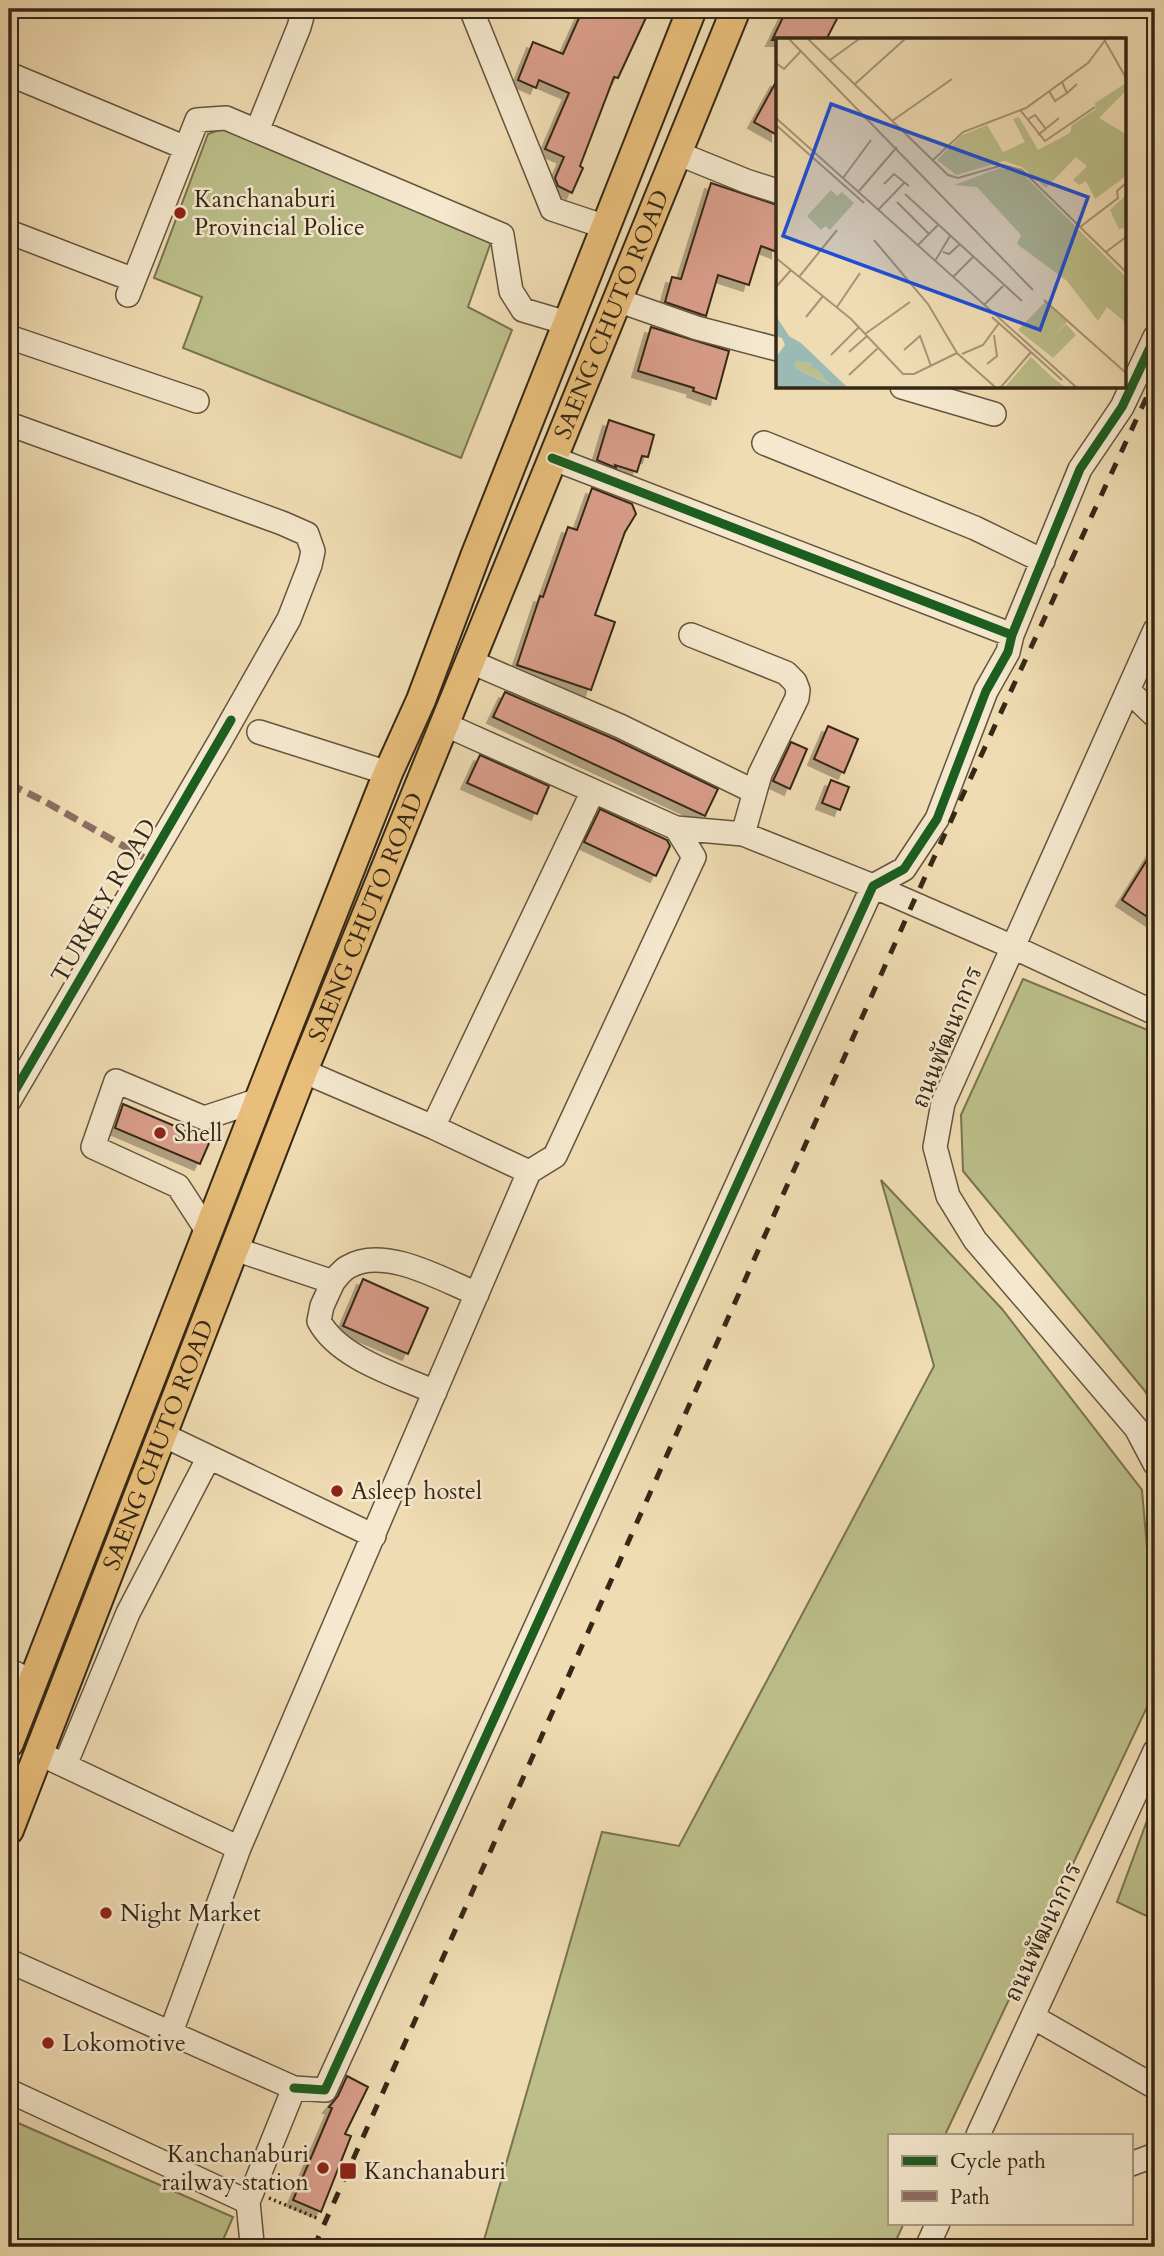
<svg xmlns="http://www.w3.org/2000/svg" width="1164" height="2256" viewBox="0 0 1164 2256" font-family="Cardo,'Noto Serif Thai',serif">
<style>
.green{fill:#bcbf8a;stroke:#797450;stroke-width:2}
.building{fill:#da9e8b;stroke:#362816;stroke-width:2;filter:url(#shadow)}
.lines{fill:none;stroke-linecap:round;stroke-linejoin:round}
.minor-casing{stroke:#64553d;stroke-width:26}
.major-casing{stroke:#362816;stroke-width:32}
.path{stroke:#362816;stroke-width:3.5;stroke-dasharray:2 3.5;stroke-linecap:butt}
.minor{stroke:#f5e8ce;stroke-width:23}
.major{stroke:#e8be7a;stroke-width:28}
.rail{stroke:#362816;stroke-width:5;stroke-dasharray:12 12;stroke-linecap:butt}
.quiet{stroke:#8d6e63;stroke-width:7;stroke-dasharray:14 7;stroke-linecap:butt}
.cycleway-casing{stroke:#f5e8ce;stroke-width:13}
.cycleway{stroke:#1b5e20;stroke-width:9}
.poi-dot{fill:#8f2418;stroke:#f5e8ce;stroke-width:2.5}
.labels{text-anchor:middle;dominant-baseline:central;stroke-width:5;stroke-linejoin:round;paint-order:stroke}
.poi-label{font-size:24px;fill:#362816;stroke:#f5e8ce;text-anchor:start}
.street-label{font-size:24px;fill:#362816;stroke:#f5e8ce}
.inset-road{fill:none;stroke:#a69474;stroke-width:2}
.view{fill:#1d4ed8;fill-opacity:0.15;stroke:#1d4ed8;stroke-width:3.5}
.inset-edge{fill:none;stroke:#362816;stroke-width:3.5}
</style>
<defs>
<filter id="shadow"><feDropShadow dx="-6" dy="6" stdDeviation="0" flood-color="#0004"/></filter>
</defs>
<rect width="100%" height="100%" fill="#f0dcb3"/>
<filter id="stains"><feTurbulence type="fractalNoise" baseFrequency=".00286" numOctaves="4"/><feColorMatrix values="0 0 0 0 .2 0 0 0 0 .09 0 0 0 0 .02 0 0 0 .5 -.17"/></filter>
<radialGradient id="worn" r=".72"><stop offset=".6" stop-color="#630" stop-opacity="0"/><stop offset="1" stop-color="#630" stop-opacity=".3"/></radialGradient>
<path class="green" d="M225,128L491,242L468,307L512,330L461,458L183,348L202,297L154,278L208,134Z
M1023,979L1155,1033V1411L1145,1391L963,1171L961,1115Z
M881,1180L1002,1309L1142,1490L1155,1641V1690L945,2135H889V2223H904L893,2247H482L602,1832L679,1846L934,1366Z
M1155,1799V1920L1117,1902Z
M9,2119L233,2217L220,2247H9Z"/>
<path class="building" d="M583,9H650L618,78L614,77L580,166L583,168L572,193L558,186L555,178L564,157L545,149L569,93L539,80L536,88L518,80L533,42L563,54Z
M787,9H842L826,40H772Z
M777,80V135L754,122Z
M711,183L777,205V252L761,246L749,285L718,275L706,316L665,302L672,277L681,279Z
M651,327L729,351L716,399L693,391L694,388L638,371Z
M609,420L654,435L648,457L642,456L637,472L615,465L616,468L597,460Z
M592,488L632,504L636,514L625,532L595,615L615,622L591,690L517,665L540,596L543,597L568,527L577,530Z
M505,692L614,739L718,789L705,816L493,717Z
M828,726L858,739L844,773L814,759Z
M791,742L807,749L790,789L773,781Z
M480,755L549,786L537,814L467,783Z
M831,780L849,787L840,810L822,803Z
M600,809L667,840L670,846L656,876L584,842Z
M1155,847V922L1122,900Z
M123,1104L210,1141L200,1164L115,1128Z
M363,1279L428,1308L408,1354L343,1326Z
M347,2076L368,2087L345,2134L351,2136L321,2212L293,2200L332,2108L329,2107L338,2096Z"/>
<g class="lines">
<g class="minor-casing">
<path id="minor" d="M471,9L552,209L606,227
M9,74L186,148
M257,131L299,27L304,9
M677,153L746,181L777,191
M9,232L134,280
M128,295L197,120L226,118L502,235L511,291L523,310L567,323
M617,300L697,328L777,349
M9,337L197,401
M902,387L994,414
M9,424L282,523L307,534L313,551L310,565L289,619L220,741L9,1101
M764,443L975,528L1043,561
M552,458L1012,635
M1155,630L943,1103L935,1147L948,1196L975,1240L1136,1428L1155,1464
M691,635L786,673L795,682L798,690L797,698L760,774L743,834
M469,661L620,726L755,792
M1128,690L1155,716
M444,724L676,828L743,834L873,886L1013,947L1155,1013
M259,732L388,773
M303,1071L433,1127L529,1172
M433,1127L593,791
M208,1232L178,1186L93,1147L116,1081L204,1118L259,1100
M235,1249L333,1282C337,1277 342,1270 348,1267C384,1245 443,1280 477,1294
M333,1282L322,1306L319,1321C338,1358 399,1376 435,1392
M163,1435L374,1536
M9,1670L34,1683
M51,1759L239,1848
M65,1765L128,1613L209,1457
M9,1961L294,2088L248,2202L9,2091
M1033,2017L1155,2087
M171,2032L239,1848L529,1172L555,1156L694,857L676,828
M294,2088L325,2090L873,886L904,869L937,819L986,691L1008,652L1012,635L1080,469L1122,407L1155,337
M978,2135L1155,1751
M1131,2164L1155,2155
M248,2202L252,2243L250,2247
M927,2247L938,2223"/>
</g>
<g class="major-casing">
<g id="major">
<path d="M9,1743L277,1054L388,773L421,700L476,554L692,9"/>
<path id="s1" d="M9,1830L303,1071L736,9"/>
</g>
</g>
<path class="path" d="M269,2198L319,2219"/>
<use href="#minor" class="minor"/>
<use href="#major" class="major"/>
<path class="rail" d="M314,2247L913,903L1155,379"/>
<path class="quiet" d="M9,668L13,665
M9,784L44,801L150,861"/>
<g class="cycleway-casing">
<path id="cycleway" d="M552,458L1012,635
M9,1101L231,720
M294,2088L325,2090L873,886L904,869L937,819L986,691L1008,652L1012,635L1080,469L1122,407L1155,337"/>
</g>
<use href="#cycleway" class="cycleway"/>
</g>
<g class="poi-dot">
<circle cx="180" cy="213" r="7"/>
<circle cx="160" cy="1133" r="7"/>
<circle cx="337" cy="1491" r="7"/>
<circle cx="106" cy="1913" r="7"/>
<circle cx="48" cy="2043" r="7"/>
<circle cx="323" cy="2168" r="7"/>
<rect x="339" y="2162" width="18" height="18" rx="3.5"/>
</g>
<g class="labels">
<g class="poi-label">
<text x="194" y="199">Kanchanaburi<tspan x="194" dy="28">Provincial Police</tspan></text>
<text x="174" y="1133">Shell</text>
<text x="351" y="1491">Asleep hostel</text>
<text x="120" y="1913">Night Market</text>
<text x="62" y="2043">Lokomotive</text>
<text x="309" y="2154" text-anchor="end">Kanchanaburi<tspan x="309" dy="28">railway station</tspan></text>
<text x="364" y="2171">Kanchanaburi</text>
</g>
<g class="street-label">
<text stroke="none"><textPath href="#s1" startOffset="1631">SAENG CHUTO ROAD</textPath></text>
<text transform="translate(104 901) rotate(-60)">TURKEY ROAD</text>
<text stroke="none"><textPath href="#s1" startOffset="980">SAENG CHUTO ROAD</textPath></text>
<text transform="translate(947 1037) rotate(-68)">ถนนพัฒนาการ</text>
<text stroke="none"><textPath href="#s1" startOffset="413">SAENG CHUTO ROAD</textPath></text>
<text transform="translate(1043 1932) rotate(-65)">ถนนพัฒนาการ</text>
</g>
</g>
<g transform="translate(776 38)">
<rect width="350" height="350" fill="#f0dcb3"/>
<path d="M350,45V53L323,80L350,96V138L319,161L310,143L303,147L297,142L311,128L300,119L270,150L246,129L228,123L180,137L161,122L186,97L211,87L227,114L249,104L237,81L243,79L262,112L294,95L296,87L320,71L319,65ZM224,130L247,136L350,239V285L331,269L322,283L291,243L241,206L245,197L201,149L178,147ZM55,152L61,158L66,154L78,165L54,192L49,188L45,192L31,178ZM350,157V190L343,191L334,172ZM269,264L291,284L278,298L290,286L300,297L277,320L242,292ZM255,319L276,339L289,349H229ZM20,323L37,326L54,346L19,330Z" fill="#bcbf8a"/>
<path d="M0,278L13,298L25,305L71,349H0V319L9,307L6,300L0,298ZM20,323L36,326L35,330L42,332L53,346L19,330Z" fill="#9cbab5" fill-rule="evenodd"/>
<path class="inset-road" d="M13,1L257,252M32,1L172,137L182,140L227,127L246,132L350,234M329,3L350,40M54,22L83,1M0,25L8,31L25,13M286,44L291,55L301,46M79,46L129,1M273,53L279,63L291,55M245,73L269,103L319,69M0,80L300,349M251,82L259,77L270,91M116,83L176,41M0,87L88,165M262,97L283,80M157,122L187,94L250,70L312,25L330,1M67,140L95,102M108,146L118,136L133,148M83,153L121,109M129,156L246,263M121,164L153,196M102,172L128,145M304,189L342,160L341,153L350,145M98,202L152,266L181,315L219,349M141,208L162,187M167,214L173,216L184,206M330,214L350,199M0,220L75,281L127,336H138L181,315M159,223L174,198M23,239L61,192M177,239L197,219M0,249L15,232M268,262L350,335M208,267L227,248M61,269L84,235M30,279L47,258M216,279L286,342M89,296L134,264M128,312L144,298L155,328M73,314L91,298M186,316L207,307L223,285M55,317L83,289M211,326L221,318L218,297M73,337L102,310M225,349L255,314"/>
<path class="view" d="M55,66L312,159L264,292L7,198Z"/>
<rect width="350" height="350" class="inset-edge"/>
</g>
<rect width="1164" height="2256" fill="none" stroke="#f0dcb3" stroke-width="35"/>
<rect x="10" y="10" width="1143" height="2235" fill="none" stroke="#362816" stroke-width="3.5"/>
<rect x="18" y="18" width="1129" height="2221" fill="none" stroke="#362816" stroke-width="2"/>
<rect x="888" y="2134" width="245" height="91" fill="#f5e8ce" stroke="#a99b84" stroke-width="2"/>
<rect x="902" y="2156" width="35" height="10" fill="#1b5e20" stroke="#a99b84" stroke-width="2"/>
<text x="950" y="2168" font-size="21" fill="#362816">Cycle path</text>
<rect x="902" y="2191" width="35" height="10" fill="#8d6e63" stroke="#a99b84" stroke-width="2"/>
<text x="950" y="2204" font-size="21" fill="#362816">Path</text>
<rect width="100%" height="100%" filter="url(#stains)"/>
<rect width="100%" height="100%" fill="url(#worn)"/>
</svg>
